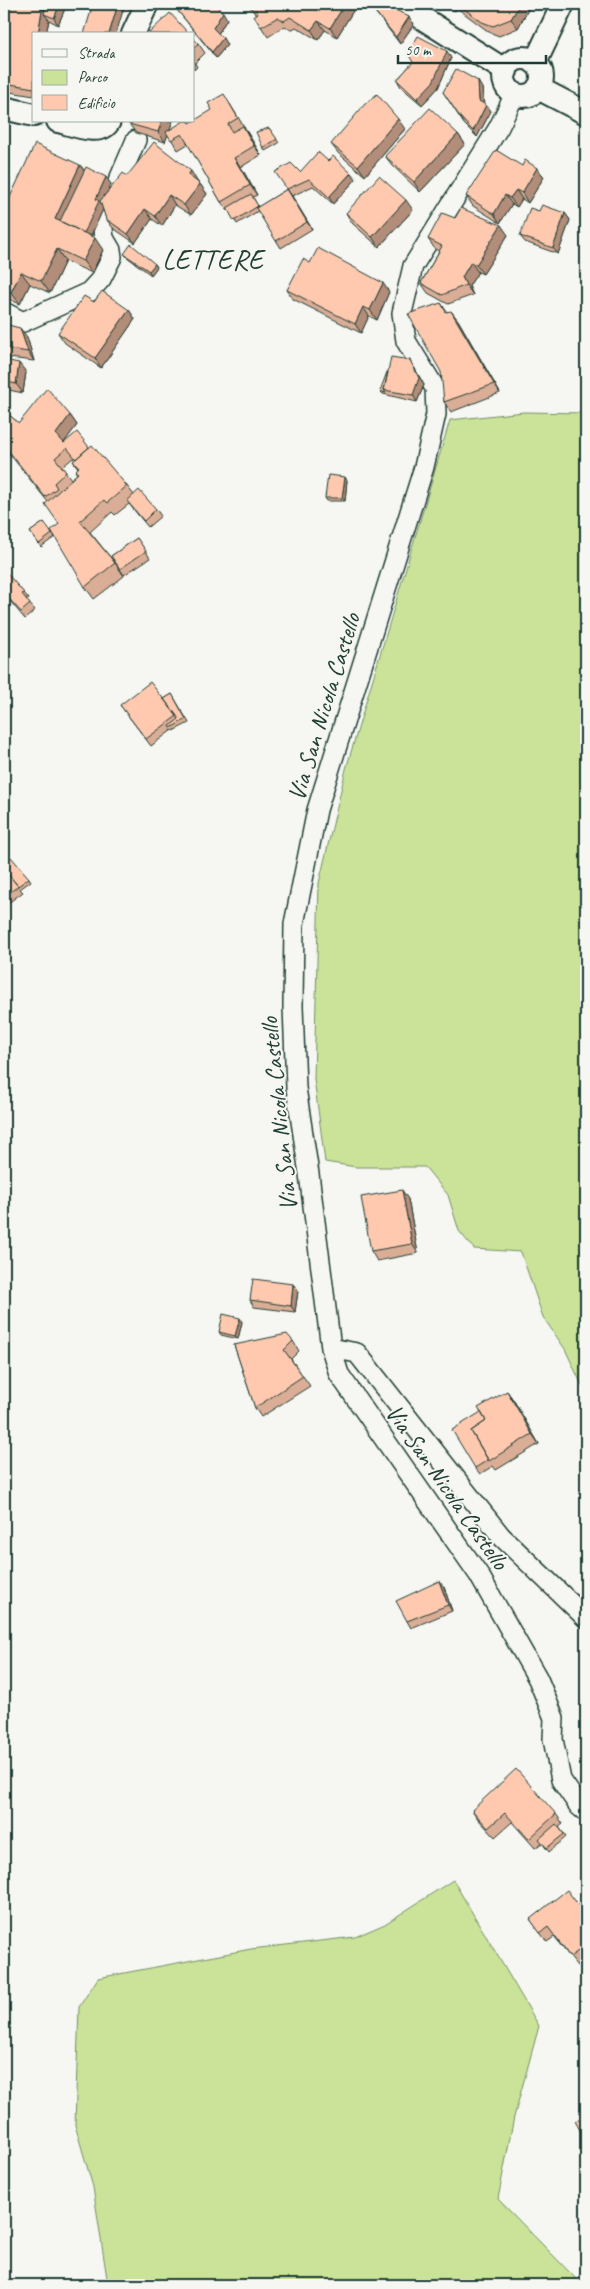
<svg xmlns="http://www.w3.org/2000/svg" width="590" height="2289" viewBox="0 0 590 2289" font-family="Caveat,sans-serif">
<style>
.green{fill:#cae399;stroke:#749066}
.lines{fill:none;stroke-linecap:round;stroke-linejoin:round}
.minor-casing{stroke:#1f3d34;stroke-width:22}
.tertiary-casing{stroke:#1f3d34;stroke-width:26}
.minor{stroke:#f6f6f2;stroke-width:19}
.tertiary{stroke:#f6f6f2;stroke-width:22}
.wall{fill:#daad96;stroke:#1f3d34;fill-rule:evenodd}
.shaded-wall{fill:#b28d7a;stroke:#1f3d34}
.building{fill:#fec9af;stroke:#1f3d34}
.labels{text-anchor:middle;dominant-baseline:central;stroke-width:4;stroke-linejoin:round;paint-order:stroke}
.street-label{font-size:25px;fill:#1f3d34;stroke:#f6f6f2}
.quarter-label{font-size:28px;letter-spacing:1px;fill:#1f3d34;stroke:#f6f6f2}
</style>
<rect width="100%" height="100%" fill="#f6f6f2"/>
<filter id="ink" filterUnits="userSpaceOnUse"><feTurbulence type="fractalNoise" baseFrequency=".02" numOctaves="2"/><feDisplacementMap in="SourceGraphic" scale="10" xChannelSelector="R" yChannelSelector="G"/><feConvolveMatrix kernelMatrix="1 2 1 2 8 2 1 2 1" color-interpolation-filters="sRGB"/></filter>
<g filter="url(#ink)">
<path class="green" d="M524,412L586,413V1394L565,1349L543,1317L521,1252L474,1249L459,1231L448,1195L425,1167H356L325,1162L314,1079L319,883L346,769L450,420Z
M453,1880L539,2026L514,2117L498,2199L582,2285H108L93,2187L75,2125L79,2007L98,1978L251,1949L355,1937L385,1924Z"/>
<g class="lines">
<g class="minor-casing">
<path id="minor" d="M515,94L499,127L413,266L402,313L406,341L435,388L436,414L424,467L317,810L294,924L293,1006L296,1088L309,1174L331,1348L339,1374L479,1575L538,1679L554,1718L553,1739L561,1780L579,1806L586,1812
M4,312L23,322L89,292L101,279L112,257L111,250L104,238L103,230L105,212L136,140
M331,1348L357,1353L501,1536L586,1618"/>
</g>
<g class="tertiary-casing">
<path id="tertiary" d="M400,4L506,71
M133,34L147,4
M504 77a19 19 0 1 1 38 0a19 19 0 1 1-38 0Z
M535,63L563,4
M538,88L586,113
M4,108L34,115
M58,121C72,124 101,137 109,121"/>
</g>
<use href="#minor" class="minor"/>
<use href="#tertiary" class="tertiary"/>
</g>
<path class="wall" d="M4,4H67L58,25L49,20L46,34H34V96L4,91Z
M70,4H85L83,9Z
M248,4L353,11L337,37L325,30L318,40L296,27L291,30L285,26L268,37L254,16L256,15Z
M432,4H531L518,28L499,36L489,32L457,8L455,11L443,4L440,8H435Z
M173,5L227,19L218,34L227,45L216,58Z
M372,8L409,17L414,24L400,44Z
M194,39L198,43L205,53L195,63L197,67L194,70Z
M451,58L438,88L422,105L401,87L397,80L413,62Z
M482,88L484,103L491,111L477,137L464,124L443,92Z
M230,104L261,155L241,167L257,195L253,197L258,207L287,189L300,172L328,161L356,179L333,204L313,186L292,196L312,229L281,248L258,211L237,224L229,211H228L221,202L188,144L178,150L168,134L165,142L136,133L129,124L130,121H173L169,130L189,121L190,123Z
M269,128L279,143L265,151L263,148Z
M405,129L365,176L338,153L331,144Z
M458,134L465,144L420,192L392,165L385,156Z
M80,165L84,170L111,184L106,194L127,176L197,181L200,184L207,194L191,215L175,205L162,226L152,219L135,243L113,228L106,219L103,209L91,236L103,250L92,273L65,261L50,293L30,284L20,304L4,297V210Z
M522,166L537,168L544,177L528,203L522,199L517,207L512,204L500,223L473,206L466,196Z
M413,210L379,247L352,223L346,213Z
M539,211L565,213L570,220L558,254L525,242L520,236Z
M455,218L508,235L483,274L478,272L469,286L473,295L448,304L428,293L421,283L439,251L435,249L428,239Z
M124,254L155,264L157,267L151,275L127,257Z
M310,263L389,292L377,320L369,316L361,333L293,299L287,290Z
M94,302L129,310L135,319L101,368L65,343L58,333Z
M441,303L447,312L458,320L500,393L451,412L444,402Z
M4,324L27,337L34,361L9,358V361L26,372L23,393L4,389Z
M414,367L424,385L417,402L383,394L380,391Z
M4,411L19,423L70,415L77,425L64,442L89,447L127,486L134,495L156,509L161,516L148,527L129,504L115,515L112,512L90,532L115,563L124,576L94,599L85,587L59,524L48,502L4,447ZM73,458L75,460L73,461L78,468L75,471L77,474L71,479L62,467Z
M347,480L345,501H327L325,498Z
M44,522L55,537L41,547L30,532Z
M137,538L150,558L124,575L111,556Z
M4,572L24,593L29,599L27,601L35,610L25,619L4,594Z
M172,694L189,723L173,731L172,730L151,746L120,705L164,699Z
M4,865L29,878L31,881L20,889L23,892L7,904L4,899Z
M408,1199L418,1253L377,1261L371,1251Z
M293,1284L298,1291L295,1312L254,1307L250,1300Z
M242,1322L238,1339L221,1335L219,1332Z
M293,1341L299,1351L291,1359L310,1386L261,1417L255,1408L234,1345Z
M507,1391L514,1401L539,1444L496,1470L493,1466L480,1474L475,1468L481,1412Z
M444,1587L452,1611L411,1628L407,1621Z
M472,1810L556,1814L563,1824L559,1827L566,1837L549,1852L542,1843L535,1848L512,1822L495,1837L478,1819Z
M586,1915V1959L577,1966L554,1937L547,1942L530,1919Z"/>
<path class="shaded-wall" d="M43,4H44L50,12L44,14L49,20L46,34H38Z
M60,4H67L58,25L54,18Z
M79,4H85L83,9Z
M118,4H125L116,34H109Z
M345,4H347L353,11L337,37L330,28Z
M436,4H443L440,8Z
M520,4H531L518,28L511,19Z
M223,12L227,19L218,34L213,28Z
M409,17L414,24L400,44L396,37Z
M318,21L325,30L318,40L311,30Z
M223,38L227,45L216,58L212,52Z
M447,51L451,58L438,88L422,105L417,99Z
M478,81L482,88L484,108L479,101Z
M486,105L491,111L477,137L473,131Z
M398,119L405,129L365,176L358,166Z
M162,121H173L165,142L158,132Z
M243,126L249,135L261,155L254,146Z
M458,134L465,144L420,192L414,182Z
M234,158L241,167L257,195L250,185Z
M80,165L89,177L65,227L55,219Z
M537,168L544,177L528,203L522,193Z
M191,171L197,181L195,184L188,175Z
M351,173L356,179L333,204L329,197Z
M106,177L111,184L102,204L104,207L88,242L83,236L96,199Z
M200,184L207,194L191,215L184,205Z
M287,189L292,196L312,229L307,222Z
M516,190L522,199L517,207L510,198Z
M169,195L175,205L162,226L155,216Z
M505,195L512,204L500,223L494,214Z
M406,200L413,210L379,247L372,237Z
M145,209L152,219L135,243L128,234Z
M565,213L570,220L558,254L553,248Z
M501,225L508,235L483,274L476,265Z
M95,238L103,250L92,273L83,261Z
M57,249L65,261L50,293L41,281Z
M471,262L478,272L469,286L473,295L466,285L462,277Z
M155,264L157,267L151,275L149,271Z
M21,272L30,284L20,304L11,292Z
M383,283L389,292L377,320L370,310Z
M363,307L369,316L361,333L355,324Z
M129,310L135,319L101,368L95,358Z
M451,311L458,320L500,393L494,384Z
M20,328L27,337L34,361L28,352Z
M4,350L9,358L7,369L4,364Z
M410,360L424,385L417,402L413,395Z
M19,363L26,372L23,393L16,384Z
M70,415L77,425L63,444L56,434Z
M345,477L347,480L345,501L342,498Z
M402,1190L408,1199L418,1253L412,1244Z
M293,1284L298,1291L295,1312L291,1306Z
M240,1318L242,1322L238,1339L235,1336Z
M507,1391L514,1401L539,1444L532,1434Z
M439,1581L444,1587L452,1611L448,1605Z"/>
<path class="building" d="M4,4H43L38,34H34V88L4,83Z
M44,4H60L54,18L44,14L46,6Z
M93,4H118L109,34H84Z
M174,4H214L223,12L213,28L223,38L212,52L173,5Z
M248,4H345L330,28L318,21L311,30L290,17L284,21L278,17L261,27L254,16L258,13L256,10L253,11Z
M374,4H385L409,17L396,37L372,8Z
M458,4H520L511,19L493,26L482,22Z
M170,13L189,34H150L149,33Z
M418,36L447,51L433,82L417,99L397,80L413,62L408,54Z
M194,39L198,43L194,48Z
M456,69L478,81L479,101L486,105L473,131L460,117L443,92Z
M224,94L238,118L228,124L232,132L243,126L254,146L234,158L250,185L221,202L182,134L171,140L166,132L184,121H189L190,123L212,110L208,103Z
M377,94L398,119L358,166L331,144L365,104Z
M430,108L458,134L414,182L385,156Z
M130,121H162L158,132L129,124Z
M269,128L277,139L263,148L256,132Z
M154,142L191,171L188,175L200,184L184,205L169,195L155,216L145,209L128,234L106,219L100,201L123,173L127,176Z
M35,144L80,165L55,219L95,238L83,261L57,249L41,281L21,272L11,292L4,289V210Z
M496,150L522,166L525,160L537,168L522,193L516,190L510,198L505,195L494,214L466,196Z
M318,152L328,161L333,156L351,173L329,197L309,179L287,189L275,172L291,163L300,172Z
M86,167L106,177L96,199L99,201L84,233L60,221Z
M379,176L406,200L372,237L346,213Z
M287,189L307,222L276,241L256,208Z
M251,194L258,206L234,221L227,208Z
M542,205L565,213L553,248L520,236L530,208L539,211Z
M461,208L501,225L476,265L471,262L462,277L466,285L442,295L421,283L442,246L428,239L442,213L455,218Z
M131,244L155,264L149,271L124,254Z
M318,248L383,283L370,310L363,307L355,324L287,290L303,259L310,263Z
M102,291L129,310L95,358L58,333L84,296L94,302Z
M441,303L446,312L451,311L494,384L444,402L441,372L408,314Z
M4,324L20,328L28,352L4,348Z
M391,357L410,360L419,378L413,395L384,390Z
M4,360L19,363L16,384L4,381Z
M387,372H388L384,390L386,393L380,391Z
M47,388L70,415L56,434L64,443L77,432L89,447L76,459L67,448L55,458L66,472L54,483L57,488L45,497L4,445V411L19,423Z
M92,445L127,486L107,503L104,500L80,521L115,563L85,587L51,530L59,524L45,504L78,473L75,471L79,467L73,461Z
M328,475L345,477L342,498H325Z
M139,490L156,509L144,521L127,501Z
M44,522L52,534L39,544L30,532Z
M137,538L146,551L120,569L111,556Z
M5,571L24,593L22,594L30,604L21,612L4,593V572Z
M150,682L177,716L146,739L120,705Z
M172,694L186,719L171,728L170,726L179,719L164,699Z
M11,857L29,878L18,886L4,869V865Z
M4,869L18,886L4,897Z
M402,1190L412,1244L371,1251L361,1197Z
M253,1279L293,1284L291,1306L250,1300Z
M223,1314L240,1318L235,1336L219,1332Z
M287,1334L293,1341L284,1350L303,1376L255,1408L234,1345Z
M507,1391L532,1434L489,1461L471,1431L486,1421L478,1408Z
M481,1412L486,1421L471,1431L488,1460L475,1468L452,1430Z
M439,1581L448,1605L407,1621L396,1601Z
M516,1769L556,1814L529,1839L505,1813L488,1828L472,1810Z
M556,1824L564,1834L547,1848L539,1839Z
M567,1890L586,1915V1945L570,1957L548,1927L540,1933L530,1919Z
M586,2115V2141L575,2121Z"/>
</g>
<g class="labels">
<g class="street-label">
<text transform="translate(324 707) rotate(-73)">Via San Nicola Castello</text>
<text transform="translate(279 1114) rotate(-96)">Via San Nicola Castello</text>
<text transform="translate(447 1487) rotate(55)">Via San Nicola Castello</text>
</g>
<g class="quarter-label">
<text x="213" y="259">LETTERE</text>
</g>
</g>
<rect width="590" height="2289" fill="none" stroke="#f6f6f2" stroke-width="20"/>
<rect x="10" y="10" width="570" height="2269" fill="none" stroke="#1f3d34" stroke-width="2" filter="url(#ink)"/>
<rect x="32" y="32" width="162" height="90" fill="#f6f6f2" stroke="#a0aca6"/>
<rect x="42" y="49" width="25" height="8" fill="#f6f6f2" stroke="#a0aca6"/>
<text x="78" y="58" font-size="15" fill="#1f3d34">Strada</text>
<rect x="42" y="70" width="25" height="15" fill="#cae399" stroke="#a0aca6"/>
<text x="78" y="82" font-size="15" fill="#1f3d34">Parco</text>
<rect x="42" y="95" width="25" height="15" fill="#fec9af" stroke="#a0aca6"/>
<text x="78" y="108" font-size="15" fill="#1f3d34">Edificio</text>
<path d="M398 55v8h148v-8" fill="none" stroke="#1f3d34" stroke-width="2.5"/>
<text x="405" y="55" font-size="15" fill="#1f3d34" stroke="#f6f6f2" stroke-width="4" paint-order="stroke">50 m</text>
</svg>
